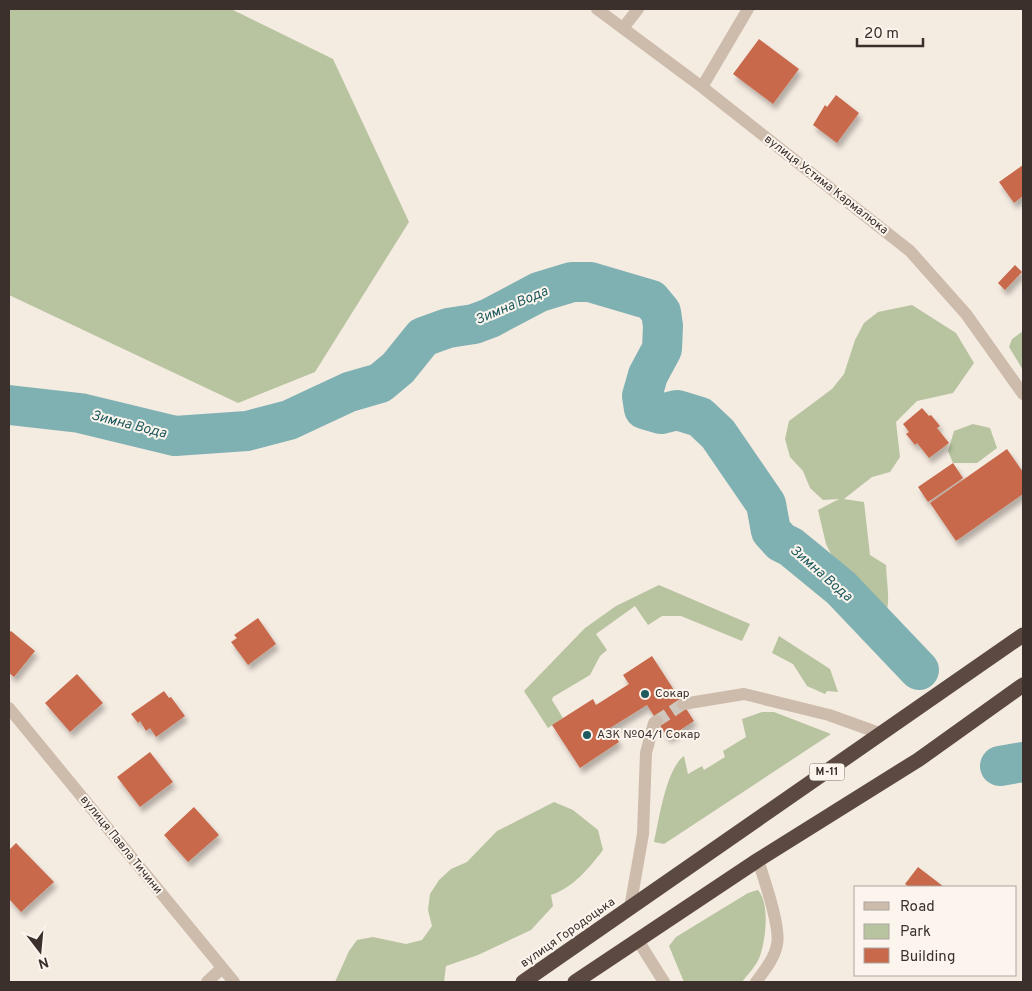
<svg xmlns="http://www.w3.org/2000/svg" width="1032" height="991" viewBox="0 0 1032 991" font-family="Overpass,sans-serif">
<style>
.green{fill:#b8c4a0}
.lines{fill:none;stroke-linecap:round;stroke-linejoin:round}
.river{stroke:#7fb0b2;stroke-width:40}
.building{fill:#c8694b;filter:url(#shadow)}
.minor-tunnel{stroke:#cfc6bd;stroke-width:12;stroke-dasharray:12 6;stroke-linecap:butt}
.minor{stroke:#cdbbac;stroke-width:12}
.highway{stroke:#5c4a42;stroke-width:15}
.poi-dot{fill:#1f5a5e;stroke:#fbf5ee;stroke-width:2}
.labels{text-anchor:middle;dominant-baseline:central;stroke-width:4;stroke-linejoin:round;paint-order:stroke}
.shield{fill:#fbf5ee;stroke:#756b66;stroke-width:1}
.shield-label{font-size:11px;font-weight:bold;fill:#3b302b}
.street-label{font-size:12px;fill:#3b302b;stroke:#fbf5ee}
.poi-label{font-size:12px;fill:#3b302b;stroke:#fbf5ee;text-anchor:start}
.water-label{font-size:14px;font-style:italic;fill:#1f5a5e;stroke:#fbf5ee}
</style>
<defs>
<filter id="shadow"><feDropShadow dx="3" dy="5.5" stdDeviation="2.5" flood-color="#0004"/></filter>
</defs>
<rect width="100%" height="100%" fill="#f4ebe1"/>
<path class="green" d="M9,9H231L333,59L409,222L315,372L238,403L9,295Z
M912,305L956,333L974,363L953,393L917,401L896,422L900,457L890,472L872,477L844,499L864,502L870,555L886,565C887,597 899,629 853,629L847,613L846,595L834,560L826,544L818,510L839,499L823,500L810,488L803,471L790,457L785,439L789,421L832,389L844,374L855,340L864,323L878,312Z
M1023,331V370L1009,347L1012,339Z
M973,424L990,428L997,448L977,463H953L948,451L954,431Z
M659,585L750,624L742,641L681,616H662L648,625L635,606L596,634L607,650L600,656L590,675L553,697L552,700L563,718L548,728L524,691L585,628L616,606Z
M779,636L830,669L838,692L827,691L825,694L807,686L793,664L772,653Z
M762,712H774L831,734L664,844L654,842C659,820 666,769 684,756L688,774L702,766L704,770L725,757L723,751L746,737L742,719Z
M554,802L573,810L598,830L603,850C589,868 573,888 551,895L553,906L531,930L478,955L446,966L444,982H335L349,951L357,940L373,937L406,944L422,940L432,926L428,910L430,894L439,880L451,869L467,862L497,831Z
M758,890C770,904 766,938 760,956C757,965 748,974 742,982H684L669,946L676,937L748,893Z"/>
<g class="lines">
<path class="river" d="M9,405L80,413L175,436L247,431L289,420L349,392L380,383L398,368L423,337L448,328L474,324L490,318L539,292L572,282H590L651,300L661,312L663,326L662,349L648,375L642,396L644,409L661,414L677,410L700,417L718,434L766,504L771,531L781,542L791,547L841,588L919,670
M1000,766L1023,762"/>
</g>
<path class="building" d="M759,39L799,69L773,104L733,74Z
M836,95L859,113L837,143L813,125L825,105L827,107Z
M1023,165V196L1014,203L999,182Z
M1015,265L1022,272L1005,290L998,283Z
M922,408L929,416L931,415L940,426L937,428L949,443L929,458L917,443L915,445L906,434L909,432L903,424Z
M1007,449L1023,472V494L956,541L930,503Z
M953,463L963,478L928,502L918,487Z
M258,618L276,644L248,665L231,642L237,638L234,635Z
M11,631L35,651L14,677L9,673V633Z
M652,656L694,721L668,738L647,705L610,728L619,742L580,768L552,725L593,699L596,705L629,684L623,675Z
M77,674L103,703L70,732L45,703Z
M164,691L169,698L171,697L185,716L156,737L150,728L146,731L140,721L138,723L131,714Z
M150,752L173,782L140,807L117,777Z
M194,807L219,835L188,862L164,835Z
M16,843L54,882L21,912L9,899V850Z
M918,867L944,887H909L905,884Z"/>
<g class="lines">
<path class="minor-tunnel" d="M657,721L683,704"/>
<path class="minor" d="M597,9L702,87L910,251L966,314L1023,394
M623,28L638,9
M702,87L748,9
M683,704L744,694L829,715L882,734
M9,708L234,982
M630,908L643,834L646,753L654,723L657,721
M637,939L664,982
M207,982L222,968
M756,982C764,971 775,958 777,944C781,927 764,879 758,860"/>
<path class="highway" d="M523,982L1023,635
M575,982L758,860L918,760L1023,685"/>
</g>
<g class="poi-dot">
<circle cx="645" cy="694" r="5"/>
<circle cx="587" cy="735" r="5"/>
</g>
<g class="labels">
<rect class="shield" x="809.5" y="763.5" width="35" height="17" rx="4"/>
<g class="shield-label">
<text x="827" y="772">М-11</text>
</g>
<g class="street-label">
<text transform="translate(826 185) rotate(38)">вулиця Устима Кармалюка</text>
<text transform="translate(121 845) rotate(51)">вулиця Павла Тичини</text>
<text transform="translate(568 933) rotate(-35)">вулиця Городоцька</text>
</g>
<g class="poi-label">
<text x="655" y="694">Сокар</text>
<text x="597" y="735">АЗК №04/1 Сокар</text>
</g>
<g class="water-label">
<text transform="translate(512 306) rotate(-23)">Зимна Вода</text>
<text transform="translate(129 425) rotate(14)">Зимна Вода</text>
<text transform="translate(821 574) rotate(41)">Зимна Вода</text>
</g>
</g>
<rect width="1032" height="991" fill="none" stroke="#3b302b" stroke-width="20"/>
<rect x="854" y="886" width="162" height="90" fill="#fbf5ee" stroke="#aea6a0"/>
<rect x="864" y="902" width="25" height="8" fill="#cdbbac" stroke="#aea6a0"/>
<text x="900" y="911" font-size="15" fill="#3b302b">Road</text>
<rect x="864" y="924" width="25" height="15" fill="#b8c4a0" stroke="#aea6a0"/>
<text x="900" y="936" font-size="15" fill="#3b302b">Park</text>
<rect x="864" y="948" width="25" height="15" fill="#c8694b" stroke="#aea6a0"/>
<text x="900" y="961" font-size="15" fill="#3b302b">Building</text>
<g transform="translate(40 951) rotate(164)" stroke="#fbf5ee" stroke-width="4" paint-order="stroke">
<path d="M0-4L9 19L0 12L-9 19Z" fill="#3b302b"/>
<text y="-8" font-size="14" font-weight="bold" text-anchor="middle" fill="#3b302b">N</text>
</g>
<path d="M857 38v8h66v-8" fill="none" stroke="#3b302b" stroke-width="2.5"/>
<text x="864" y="38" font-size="15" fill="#3b302b" stroke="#fbf5ee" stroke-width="4" paint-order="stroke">20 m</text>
</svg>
